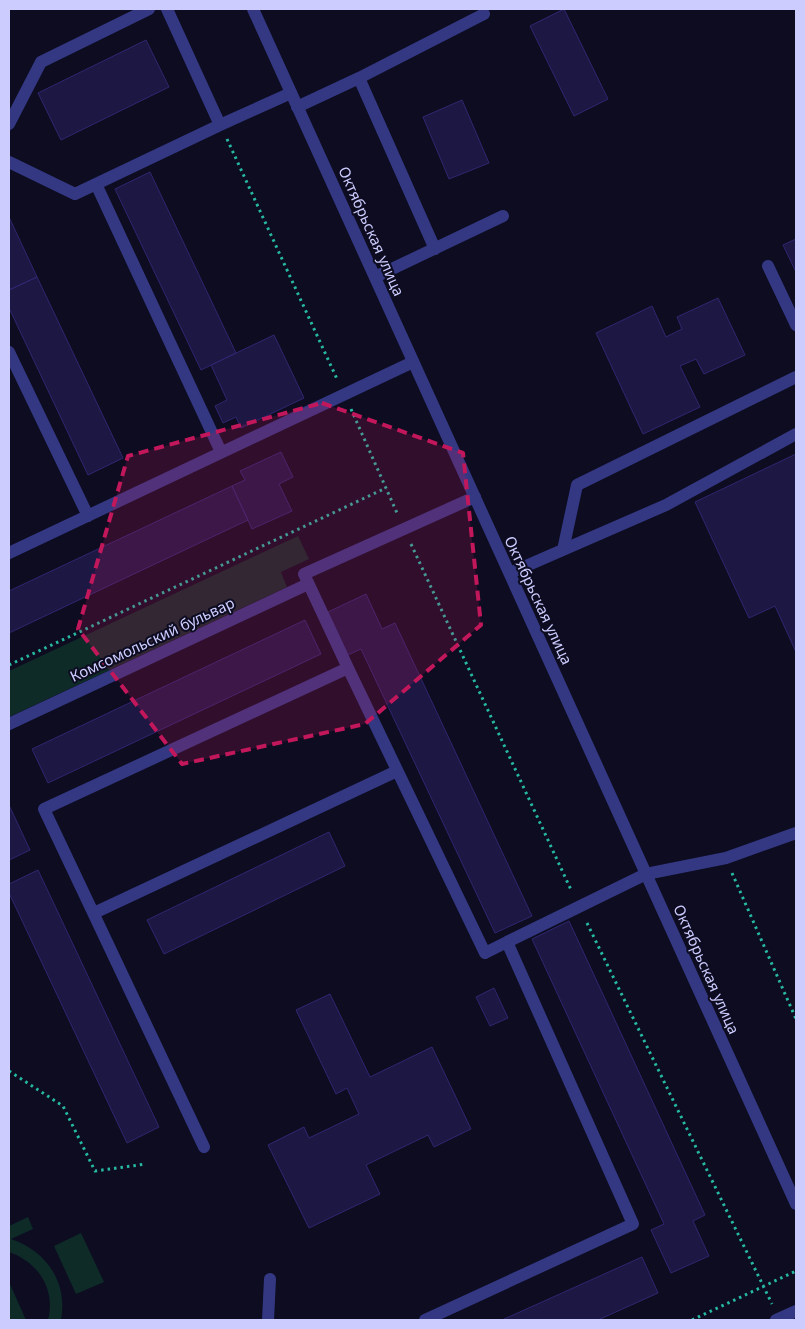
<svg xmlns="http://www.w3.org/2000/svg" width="805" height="1329" viewBox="0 0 805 1329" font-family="'Noto Sans',sans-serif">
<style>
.green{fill:#0e2b28}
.building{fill:#1c1743;stroke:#2f2770}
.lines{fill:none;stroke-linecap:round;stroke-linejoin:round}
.path{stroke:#27b8a2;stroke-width:3;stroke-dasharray:2.5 4;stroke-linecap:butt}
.service{stroke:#343883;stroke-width:12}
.pedestrian{stroke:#343883;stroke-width:12}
.tertiary{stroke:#343883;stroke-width:12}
.marked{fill:#c2185b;fill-opacity:0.2;stroke:#c2185b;stroke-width:4;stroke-dasharray:10 6;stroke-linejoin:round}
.labels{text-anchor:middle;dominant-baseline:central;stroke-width:4;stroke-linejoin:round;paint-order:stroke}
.street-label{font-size:15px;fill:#cdccff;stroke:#0d0c21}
</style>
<rect width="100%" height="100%" fill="#0d0c21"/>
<path class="green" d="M298,536L309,559L281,572L287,587L9,717V671Z
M28,1217L33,1229L11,1239C47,1251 68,1283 61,1320H48C56,1289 38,1262 9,1252V1226Z
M81,1233L104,1282L76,1294L54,1246Z
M9,1282L26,1320H9Z"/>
<path class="building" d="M564,9L608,99L574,116L530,26Z
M146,40L169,87L61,140L38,93Z
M462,100L489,163L449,179L423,117Z
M150,172L236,353L201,370L115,189Z
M9,217L37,277L9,290Z
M796,239V272L783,245Z
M37,277L123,458L88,475L9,308V290Z
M718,298L745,355L704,374L696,359L680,366L700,407L643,434L596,333L652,306L666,337L682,329L677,317Z
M274,335L304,398L241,428L236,417L223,423L215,406L227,400L211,365Z
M281,452L293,477L279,484L292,511L252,529L232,486L245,480L240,471Z
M796,454V652L775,606L749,618L695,502Z
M232,486L248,520L9,633V591Z
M366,594L382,629L395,623L532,916L495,933L361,649L348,655L328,612Z
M305,620L321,654L48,783L32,749Z
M9,805L30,850L9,860Z
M329,832L345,866L164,954L147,920Z
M38,870L159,1127L127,1143L9,893V884Z
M569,921L705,1215L693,1221L709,1256L671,1273L651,1230L664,1224L532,939Z
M494,988L508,1018L490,1026L476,997Z
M330,994L370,1077L432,1047L471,1129L434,1147L428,1135L366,1165L380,1194L309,1228L268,1145L304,1127L309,1138L359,1114L347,1088L336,1094L296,1010Z
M642,1257L658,1293L598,1320H502Z"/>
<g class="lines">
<path class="path" d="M227,139L337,379
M351,409L397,513
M411,544L572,892
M9,665L386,488
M732,873L796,1019
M587,923L772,1304
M9,1071L63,1106L95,1171L146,1164
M692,1320L796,1271"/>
<path class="service" d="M167,9L220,125
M359,78L484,14
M297,107L359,78L435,249
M9,124L41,62L149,9
M9,162L75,194L220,125L291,93
M96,184L221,452
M768,266L796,325
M375,277L503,216
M9,352L88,516
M563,550L577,485L796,377
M9,553L413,362
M510,573L666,505L796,434
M348,668L304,574L475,497
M94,913L397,771
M507,942L646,874L726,858L796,833
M204,1147L44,809L348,668L485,953L507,942L633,1224L425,1320
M268,1320L270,1279"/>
<path class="pedestrian" d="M9,724L308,584"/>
<path class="tertiary" d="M253,9L796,1204
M776,1320L796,1311"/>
</g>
<path class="marked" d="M322,403L463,453L481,625L365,724L182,764L78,629L128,456Z"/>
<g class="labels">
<g class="street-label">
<text transform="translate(372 231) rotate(66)">Октябрьская улица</text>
<text transform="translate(539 600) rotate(65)">Октябрьская улица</text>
<text transform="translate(152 639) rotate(-25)">Комсомольский бульвар</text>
<text transform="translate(707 969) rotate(66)">Октябрьская улица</text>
</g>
</g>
<rect width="805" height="1329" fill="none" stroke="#cdccff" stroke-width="20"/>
</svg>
